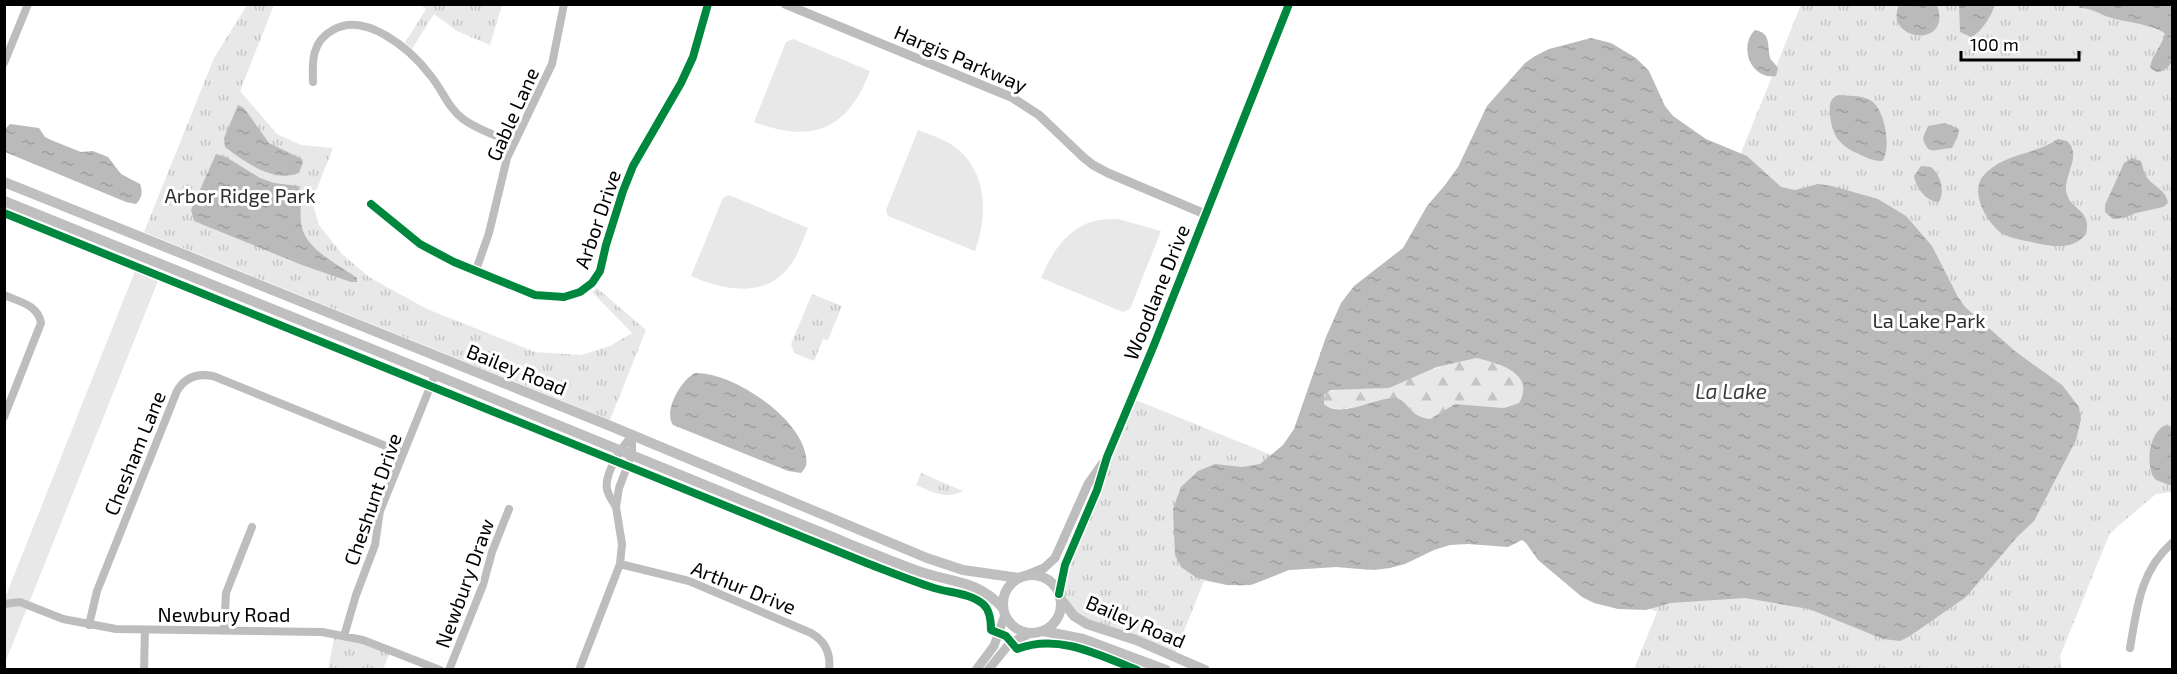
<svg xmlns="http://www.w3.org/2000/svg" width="2177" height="674" viewBox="0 0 2177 674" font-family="'Exo 2',sans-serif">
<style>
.grass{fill:#e8e8e8}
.forest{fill:url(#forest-firs)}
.park{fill:url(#park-tufts)}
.water{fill:url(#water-ripples);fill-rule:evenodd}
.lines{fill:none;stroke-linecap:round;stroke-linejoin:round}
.minor{stroke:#bdbdbd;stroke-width:8}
.tertiary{stroke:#bdbdbd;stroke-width:9}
.secondary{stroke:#bfbfbf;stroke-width:10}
.cycleway-casing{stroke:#fff;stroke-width:11}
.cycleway{stroke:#00873e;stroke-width:8}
.labels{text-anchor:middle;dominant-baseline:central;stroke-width:6;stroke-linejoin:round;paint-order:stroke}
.street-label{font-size:20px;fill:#000;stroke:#fff}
.park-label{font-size:20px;fill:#2d2d2d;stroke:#fff}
.water-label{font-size:21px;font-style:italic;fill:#3e3e3e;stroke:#fff}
</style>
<defs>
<pattern id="forest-firs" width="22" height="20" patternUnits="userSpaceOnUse" patternTransform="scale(1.5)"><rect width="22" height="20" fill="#e8e8e8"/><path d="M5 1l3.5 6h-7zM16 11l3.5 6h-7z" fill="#c5c5c5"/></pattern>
<pattern id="park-tufts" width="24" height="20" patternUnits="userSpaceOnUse" patternTransform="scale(1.5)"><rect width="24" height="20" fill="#e8e8e8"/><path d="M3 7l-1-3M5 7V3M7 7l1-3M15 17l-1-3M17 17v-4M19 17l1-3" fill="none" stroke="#c5c5c5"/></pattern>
<pattern id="water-ripples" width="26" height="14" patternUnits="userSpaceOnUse" patternTransform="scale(1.5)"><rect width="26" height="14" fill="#bababa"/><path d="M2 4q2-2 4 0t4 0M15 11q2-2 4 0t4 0" fill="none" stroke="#9e9e9e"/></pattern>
</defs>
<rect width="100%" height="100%" fill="#fff"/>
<path class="grass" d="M793,39L870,71C848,130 812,144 754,122L786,42Z
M918,130C931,135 950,141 960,151C988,177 987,218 975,251L888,216L886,210Z
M729,195L808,228C803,240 798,255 790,266C765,299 723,290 691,276L723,198Z
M1118,219L1161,231L1130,309L1123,312L1041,278C1051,254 1067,228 1094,221C1102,219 1110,219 1118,219Z
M137,266L160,276L5,663V598Z"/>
<path class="forest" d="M1476,358C1498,362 1536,373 1519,403L1504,408L1456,404L1430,419C1407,416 1409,397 1389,399C1371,400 1339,417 1324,404V395C1334,385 1363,391 1378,388C1412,382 1441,361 1476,358Z"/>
<path class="park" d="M247,5H274L240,91L277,134L301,145L333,148L312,201L319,225L342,254L369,277L427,309L535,352L581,355L610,346L632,333L592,292L597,288L646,330L610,420L144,232L214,58Z
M420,5H502L490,45L457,31L434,14L412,49L405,43L426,9Z
M1801,5H2172V492L2156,494L2110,533L2060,656L2062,669H1634L1657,612L1569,576Z
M812,294L842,306L828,340L823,339L814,361L794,353L791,344Z
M1131,398L1395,505L1368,570L1336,567L1289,570L1251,585L1241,586L1227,585L1204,581L1174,656L1087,624L1065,605L1061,580Z
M921,473L963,491C946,500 932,492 916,485Z
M335,634L391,650L383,669L328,670Z"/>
<path class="water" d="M2077,4L2172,6V62C2166,70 2158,77 2150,67C2152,55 2162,46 2165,34L2163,32C2146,23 2130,23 2112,18C2100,15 2093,8 2080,8Z
M1899,5H1937C1953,50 1883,41 1899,5Z
M1959,5V4L1995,5C1991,16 1982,32 1971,37L1960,32Z
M1755,30C1773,33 1766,48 1771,60C1772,60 1778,68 1778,68L1776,76C1751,80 1738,47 1755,30Z
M1591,38L1611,43L1636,58L1649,71L1665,106L1673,116L1706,139L1747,156L1781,187L1795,190L1818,184L1832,186L1878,199L1906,216L1932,246L1958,297L1965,307L2016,352L2062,385L2079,407L2081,419L2076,440L2034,521L2017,537L1966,597L1910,636L1900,641L1883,639L1809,609L1745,598L1671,603L1646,610L1618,609L1594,603L1582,597L1538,560L1526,543L1522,540L1508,547L1468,544L1450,545L1434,550L1405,564L1390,568L1374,570L1336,567L1289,570L1251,585H1227L1197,578L1181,567L1175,555L1173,509L1181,487L1198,471L1215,464L1242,467L1260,464L1283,445L1294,429L1326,337L1341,303L1354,286L1403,248L1427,206L1445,185L1458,167L1487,106L1525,63L1535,56L1549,49ZM1476,358C1498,363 1536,373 1519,403L1504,408L1455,404L1430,419C1407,416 1409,399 1394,398C1374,398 1340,419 1324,404V395L1331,390L1389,388L1437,367Z
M1838,95C1847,96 1862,95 1870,100C1885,108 1892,149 1882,161C1873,161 1867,158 1859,154C1840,146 1832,136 1830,115C1830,106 1828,100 1838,95Z
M238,105L244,108L269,143L302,159L303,162L299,173C273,183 245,162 225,147L224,138Z
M1945,123L1959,129L1958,136L1952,148C1937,148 1928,158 1923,138L1928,126Z
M10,124L39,128L45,137L51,140L81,152L93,151L108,157L121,174L140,184C143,192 142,198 136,204L126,202L5,152V129Z
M2058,139L2067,141C2082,155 2065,173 2066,190C2069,212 2092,207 2086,234C2071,253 2047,245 2026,241C2017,239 2007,237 2000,232C1986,221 1969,191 1984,175C2004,153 2035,155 2058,139Z
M216,154L226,157L260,178L274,183L298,186C304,196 299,211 301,223C304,249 338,264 357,278V282H351L302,265L194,221L191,210Z
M2132,158L2141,161C2143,166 2143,171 2146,176C2153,187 2166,189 2168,203L2163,207L2136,213L2124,218L2113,219L2105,212V205L2124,163Z
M1921,166L1931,167C1941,175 1945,191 1939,202C1927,202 1916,188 1914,176Z
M695,373C732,372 796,415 805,452C807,461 808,466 801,473L788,471L673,425C663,411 681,380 695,373Z
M2167,425L2172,427V486L2156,480C2144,468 2149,429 2167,425Z"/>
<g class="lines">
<path class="minor" d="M4,63L28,4
M313,82C312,61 312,41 333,30C366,11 411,50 430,75C442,89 448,108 463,119C478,130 497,136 514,143
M371,204L420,244L454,262L535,295L564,297L580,292L592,283L600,271L606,245L623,191L633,166L681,83L693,57L708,4
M476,270L489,233L507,158L552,64L564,4
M4,295C20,302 38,305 41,323L4,417
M616,507C613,502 608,495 607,489C604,474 622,446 632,436
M620,564L689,581L811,633C825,641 831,654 829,670
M4,604L20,602L63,619L116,629L322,632L363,640L440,670
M89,625L97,591L177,391C185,377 197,373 213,376L403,453
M224,631L226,593L252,527
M344,636L356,595L375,545L380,511L435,375
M2130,648C2137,608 2140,571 2172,543
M144,670L145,630
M449,670L483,585L492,552L509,509
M579,670L620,564L622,544L616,507L619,488L632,454V436"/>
<path class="tertiary" d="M785,4L1011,97L1039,115L1083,157L1093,165L1108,173L1205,214
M1022,577L1044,568L1055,558L1088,484L1102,464
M1059,594L1065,565L1097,490L1107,457L1154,345L1289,4
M976,670L994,646L1005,615
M988,670L1010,643L1031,633"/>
<path class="secondary" d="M4,182L608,425L927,558L963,570L1019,578
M4,201C275,310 545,418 815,530C850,544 885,559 921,572C954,583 977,580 1003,608
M1003 604a29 29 0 1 1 58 0a29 29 0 1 1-58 0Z
M1060,598L1074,616L1087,624L1136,640L1205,670
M1043,631L1083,639L1166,670"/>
<g class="cycleway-casing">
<path id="cycleway" d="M371,204L420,244L454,262L535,295L564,297L580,292L592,283L600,271L606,245L623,191L633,166L681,83L693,57L708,4
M4,213L869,564C890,572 912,581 934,588C950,593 970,593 983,604C990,610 991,621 991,630L1006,636L1017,649C1058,633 1099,655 1137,670
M1059,594L1065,565L1097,490L1107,457L1154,345L1289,4"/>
</g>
<use href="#cycleway" class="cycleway"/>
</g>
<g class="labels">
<g class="street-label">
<text transform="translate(961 58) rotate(23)">Hargis Parkway</text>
<text transform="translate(512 114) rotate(-66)">Gable Lane</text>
<text transform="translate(597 219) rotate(-71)">Arbor Drive</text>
<text transform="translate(1156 292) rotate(-68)">Woodlane Drive</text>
<text transform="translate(517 369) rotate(22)">Bailey Road</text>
<text transform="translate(134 453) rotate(-68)">Chesham Lane</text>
<text transform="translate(372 499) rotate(-71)">Cheshunt Drive</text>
<text transform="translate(464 583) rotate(-70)">Newbury Draw</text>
<text transform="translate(744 587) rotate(22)">Arthur Drive</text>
<text x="224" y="614">Newbury Road</text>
<text transform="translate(1136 621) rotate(23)">Bailey Road</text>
</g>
<g class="park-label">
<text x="240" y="195">Arbor Ridge Park</text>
<text x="1929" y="320">La Lake Park</text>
</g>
<g class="water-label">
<text x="1731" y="390">La Lake</text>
</g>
</g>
<rect width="2177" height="674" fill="none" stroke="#000000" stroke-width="12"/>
<path d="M1961 51v9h118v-9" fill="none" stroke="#000000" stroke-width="3"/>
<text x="1970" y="51" font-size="18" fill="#000000" stroke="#ffffff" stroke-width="4.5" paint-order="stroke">100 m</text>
</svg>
